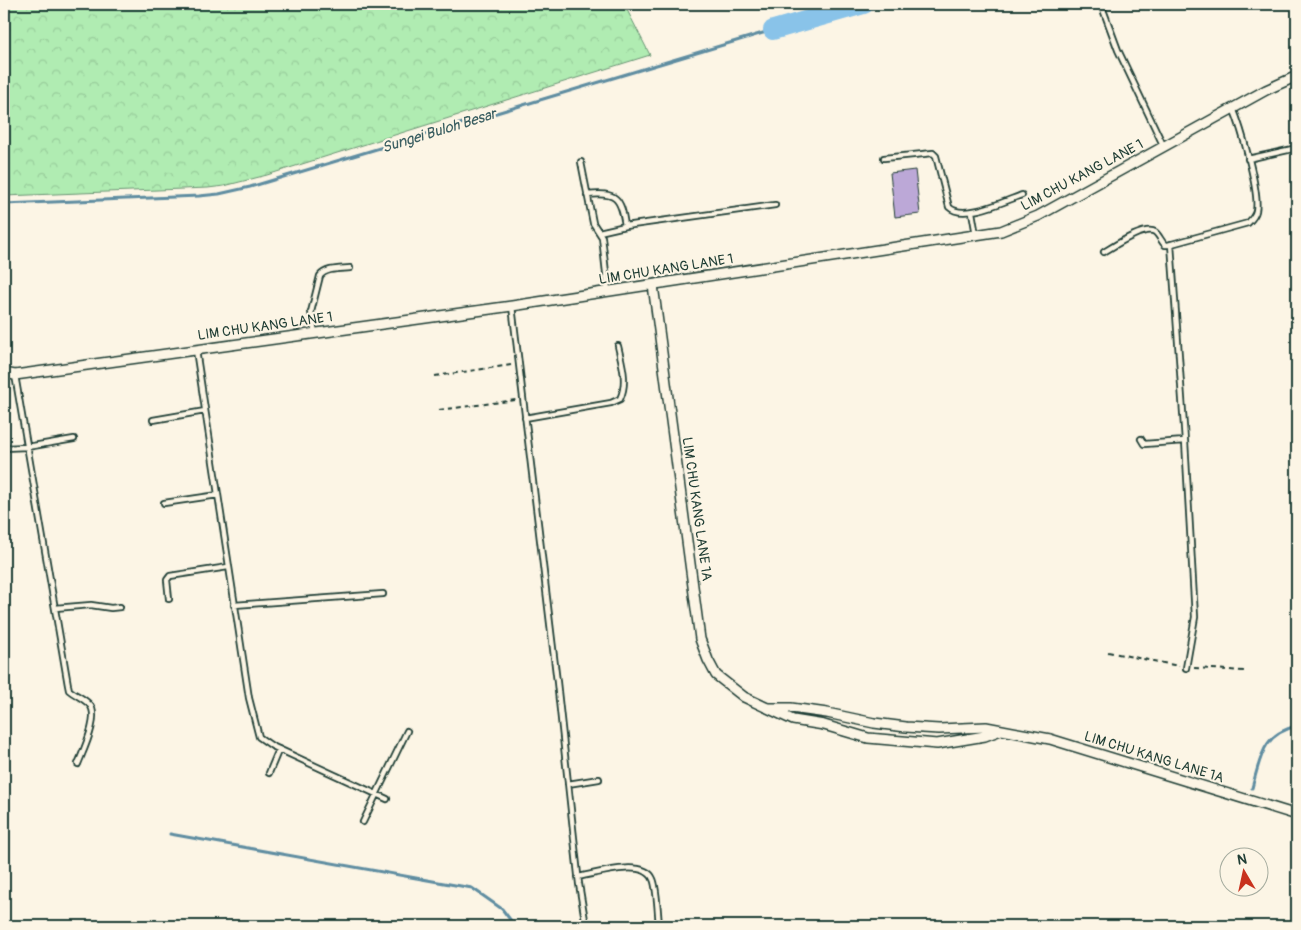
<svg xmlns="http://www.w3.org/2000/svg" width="1301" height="930" viewBox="0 0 1301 930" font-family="Pangolin,sans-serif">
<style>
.forest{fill:url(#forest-crowns);stroke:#689473}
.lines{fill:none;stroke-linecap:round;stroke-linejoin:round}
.stream{stroke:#5f8da1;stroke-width:3}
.river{stroke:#89c3e9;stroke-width:20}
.building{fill:#bca8d7;stroke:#1f3d34}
.lane-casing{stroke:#1f3d34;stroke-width:8}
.street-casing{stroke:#1f3d34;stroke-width:12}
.path{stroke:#1f3d34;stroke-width:2;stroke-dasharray:5 4;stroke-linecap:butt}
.lane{stroke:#fcf5e5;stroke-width:4.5}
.street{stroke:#fcf5e5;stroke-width:9}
.labels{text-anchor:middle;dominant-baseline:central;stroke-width:4;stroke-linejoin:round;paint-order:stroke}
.street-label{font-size:14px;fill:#1f3d34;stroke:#fcf5e5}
.water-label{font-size:15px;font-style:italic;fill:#3a5e61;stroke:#fcf5e5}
</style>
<defs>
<pattern id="forest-crowns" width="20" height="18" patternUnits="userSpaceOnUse" patternTransform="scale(1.25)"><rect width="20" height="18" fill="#b0ecb2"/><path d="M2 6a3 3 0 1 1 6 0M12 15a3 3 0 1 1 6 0" fill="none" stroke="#97cb9a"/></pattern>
</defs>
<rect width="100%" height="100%" fill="#fcf5e5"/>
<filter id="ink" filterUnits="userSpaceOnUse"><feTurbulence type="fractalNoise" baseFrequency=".02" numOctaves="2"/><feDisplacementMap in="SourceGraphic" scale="10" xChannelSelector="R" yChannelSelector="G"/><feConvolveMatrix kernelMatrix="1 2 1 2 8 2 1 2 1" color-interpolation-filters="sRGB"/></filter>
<g filter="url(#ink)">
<path class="forest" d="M4,4H624L650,55L267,175L224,186L208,188L4,196Z"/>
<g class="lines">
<path class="stream" d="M4,204L199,196L219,194L250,187L773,30
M1252,788C1261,757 1262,734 1297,726
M170,834L472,888L502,909L515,926"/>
<path class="river" d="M773,30L864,4"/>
</g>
<path class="building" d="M915,170L920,214L895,217L890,173Z"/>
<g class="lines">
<g class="lane-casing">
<path id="lane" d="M1101,4L1118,50L1164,147
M884,158L933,153L936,156L949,207C963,221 1005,201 1022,195
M1248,159L1297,148
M581,162L593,223L602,237L608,291
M587,195C616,192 621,197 625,226
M972,212L976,235
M599,232L625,226L775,205
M1171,244L1185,441L1195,617L1186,668
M1104,252C1114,246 1145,225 1155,232C1159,235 1161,241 1165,245H1168L1248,223C1252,219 1255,216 1256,211C1260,192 1241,127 1233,108
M512,306L557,682L579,884L586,926
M315,333L311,312L320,276C326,268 340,269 350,268
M196,350L249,698L259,737L272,746L387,799
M15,375L68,685L69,690C75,695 83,698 89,704C101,715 83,751 78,764
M525,418L611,403L620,399C628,382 622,364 618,346
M153,420L205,411
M1141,439L1144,444L1185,441
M4,448L27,447L74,439
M164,503L218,495
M169,599L167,580L170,576L228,567
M234,605L383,594
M55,608L91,605L111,608L120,607
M269,773L279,749
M568,784L599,779
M363,822L407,731
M578,877C595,874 644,858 653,879C657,887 658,916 659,926"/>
</g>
<g class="street-casing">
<path id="street" d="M653,285L700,639L708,660L716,675L744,697L793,720L824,725L868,738L937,744L985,736L1001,730
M4,373L15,375L512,306L1001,231L1038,216L1266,90L1297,76
M769,708H791L827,713L874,723L906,727L939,729L986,727L1050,739L1297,815"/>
</g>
<path class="path" d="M435,376L511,365
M439,410L516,400
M1108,652L1179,666
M1194,668L1245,671"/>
<use href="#lane" class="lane"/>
<use href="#street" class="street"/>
</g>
</g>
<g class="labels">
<g class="street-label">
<text transform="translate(1082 175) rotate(-28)">LIM CHU KANG LANE 1</text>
<text transform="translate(666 269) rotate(-9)">LIM CHU KANG LANE 1</text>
<text transform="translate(265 326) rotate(-8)">LIM CHU KANG LANE 1</text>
<text transform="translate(697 509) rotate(82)">LIM CHU KANG LANE 1A</text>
<text transform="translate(1154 757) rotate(17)">LIM CHU KANG LANE 1A</text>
</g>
<g class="water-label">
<text transform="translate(439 131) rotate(-17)">Sungei Buloh Besar</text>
</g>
</g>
<rect width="1301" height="930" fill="none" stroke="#fcf5e5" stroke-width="20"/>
<rect x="10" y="10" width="1281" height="910" fill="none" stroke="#1f3d34" stroke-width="2" filter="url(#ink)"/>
<g transform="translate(1244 872) rotate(351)"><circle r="24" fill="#fcf5e5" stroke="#a4ab9e"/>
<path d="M0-4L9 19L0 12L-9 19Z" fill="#c8321e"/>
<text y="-8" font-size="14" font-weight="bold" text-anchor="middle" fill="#1f3d34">N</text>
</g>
</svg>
